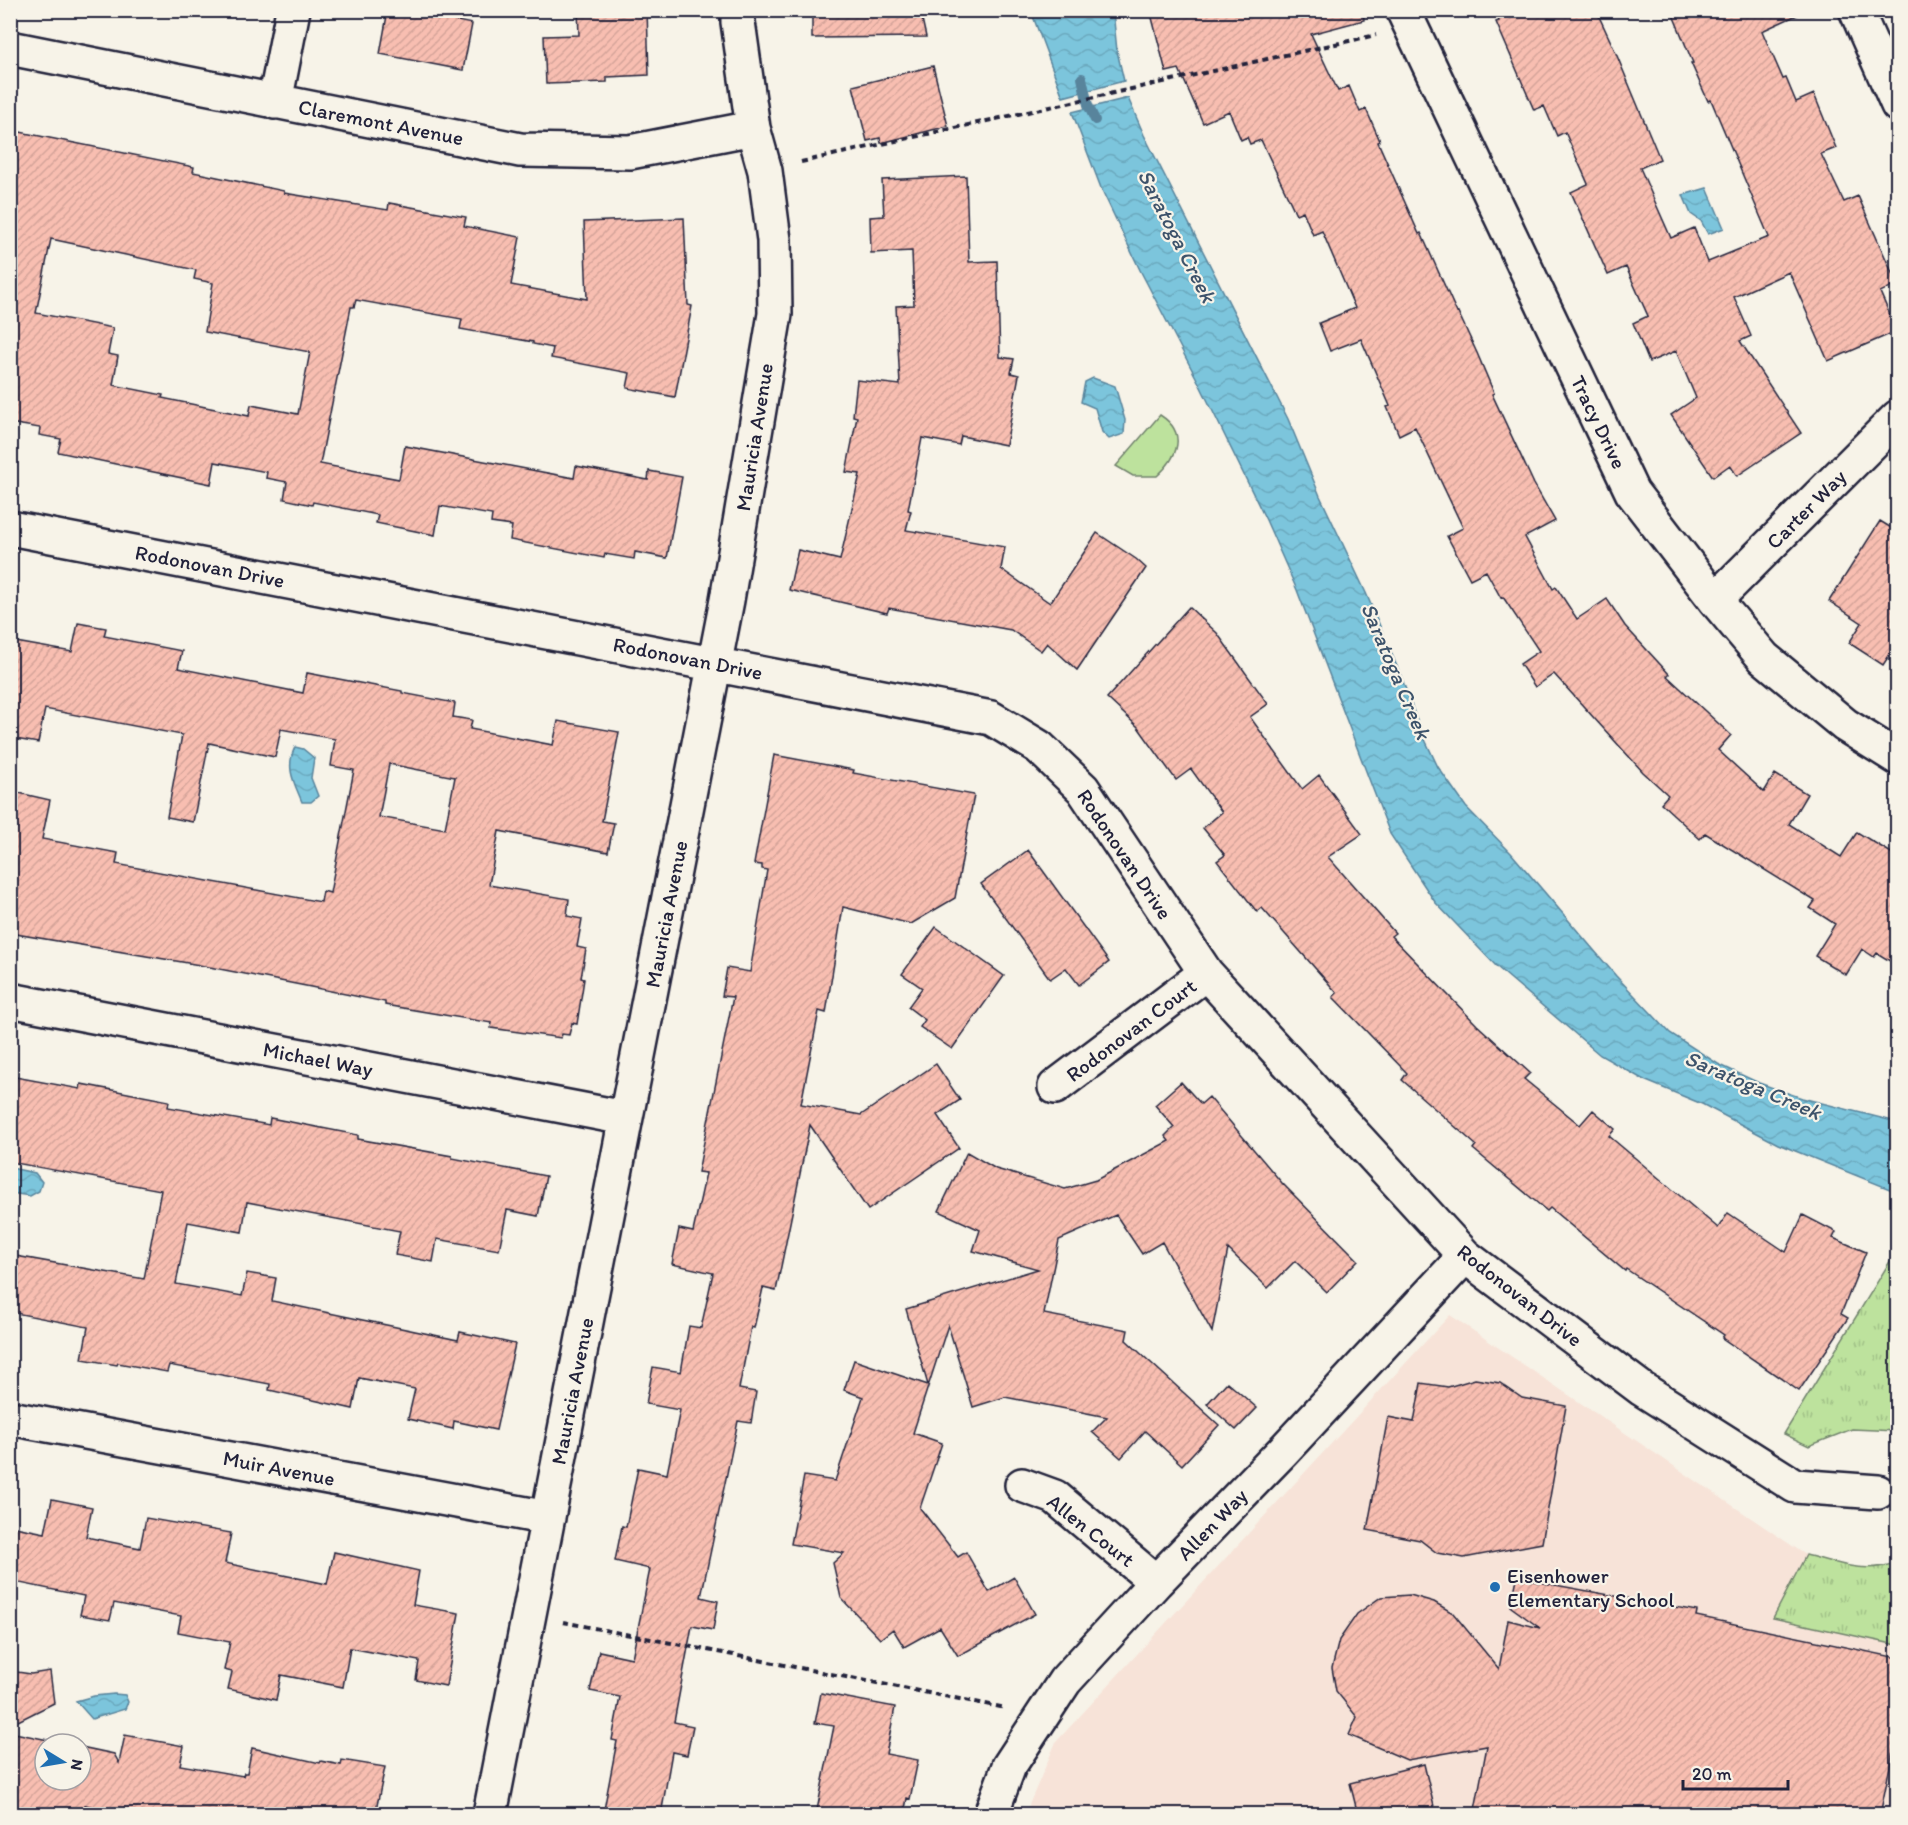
<svg xmlns="http://www.w3.org/2000/svg" width="1908" height="1825" viewBox="0 0 1908 1825" font-family="Itim,sans-serif">
<style>
.built{fill:#f7e3d8}
.park{fill:url(#park-tufts);stroke:#70826c;stroke-width:1.5}
.pitch{fill:#bde29d;stroke:#70826c;stroke-width:1.5}
.water{fill:url(#water-waves);stroke:#58849c;stroke-width:1.5}
.lines{fill:none;stroke-linecap:round;stroke-linejoin:round}
.stream{stroke:#58849c;stroke-width:10}
.building{fill:url(#building-hatch);stroke:#22223b;stroke-width:1.5;fill-rule:evenodd}
.minor-casing{stroke:#22223b;stroke-width:38}
.path{stroke:#22223b;stroke-width:4;stroke-dasharray:6 4.5;stroke-linecap:butt}
.minor{stroke:#f7f3e8;stroke-width:33}
.poi-dot{fill:#1f6fb2;stroke:#f7f3e8;stroke-width:2}
.labels{text-anchor:middle;dominant-baseline:central;stroke-width:4.5;stroke-linejoin:round;paint-order:stroke}
.street-label{font-size:21px;fill:#22223b;stroke:#f7f3e8}
.poi-label{font-size:21px;fill:#22223b;stroke:#f7f3e8;text-anchor:start}
.water-label{font-size:22px;font-style:italic;fill:#3d536b;stroke:#f7f3e8}
</style>
<defs>
<pattern id="park-tufts" width="24" height="20" patternUnits="userSpaceOnUse" patternTransform="scale(1.5)"><rect width="24" height="20" fill="#bde29d"/><path d="M3 7l-1-3M5 7V3M7 7l1-3M15 17l-1-3M17 17v-4M19 17l1-3" fill="none" stroke="#a2c288"/></pattern>
<pattern id="water-waves" width="16" height="10" patternUnits="userSpaceOnUse" patternTransform="scale(1.5)"><rect width="16" height="10" fill="#7cc5dc"/><path d="M0 5q4-4 8 0t8 0" fill="none" stroke="#6ba9be"/></pattern>
<pattern id="building-hatch" width="6" height="6" patternUnits="userSpaceOnUse" patternTransform="scale(1.5)"><rect width="6" height="6" fill="#f8beb1"/><path d="M-1 1l2-2M0 6l6-6M5 7l2-2" fill="none" stroke="#d4a399"/></pattern>
</defs>
<rect width="100%" height="100%" fill="#f7f3e8"/>
<filter id="ink" filterUnits="userSpaceOnUse"><feTurbulence type="fractalNoise" baseFrequency=".0167" numOctaves="2"/><feDisplacementMap in="SourceGraphic" scale="12" xChannelSelector="R" yChannelSelector="G"/><feConvolveMatrix kernelMatrix="1 2 1 2 8 2 1 2 1" color-interpolation-filters="sRGB"/></filter>
<g filter="url(#ink)">
<path class="built" d="M1450,1315L1806,1555L1774,1618L1897,1645V1814H1025L1056,1742Z"/>
<path class="park" d="M1897,1250V1431L1852,1429L1809,1446L1784,1434Z
M1806,1555C1837,1563 1866,1575 1897,1562V1645L1773,1618Z"/>
<path class="pitch" d="M1160,415C1188,433 1178,457 1157,476H1133L1116,466Z"/>
<path class="water" d="M1031,11H1113L1117,51L1124,81L1063,97Z
M1128,98L1144,135L1288,419L1320,496L1366,593L1401,676L1420,729L1438,767L1466,807L1511,853L1616,976L1670,1033L1718,1064L1759,1083L1802,1098L1897,1122V1192L1778,1144L1702,1104L1644,1080L1600,1055L1497,967L1435,902L1390,834L1297,590L1266,520L1200,385L1140,270L1101,188L1072,112Z
M1707,188L1724,228L1708,234L1701,221L1691,214L1683,195Z
M1093,378L1115,386L1125,420L1124,434L1109,439L1102,432L1095,408L1081,402L1085,382Z
M295,747L303,749L314,758L311,778L318,796L311,802H302C294,782 285,768 295,747Z
M11,1168L35,1173L42,1182L39,1191L30,1196L11,1193Z
M114,1694L125,1695L128,1702L125,1709L92,1719L76,1701L94,1696Z"/>
<g class="lines">
<path class="stream" d="M1082,78L1088,105L1095,120"/>
</g>
<path class="building" d="M388,10H434L433,16L472,24L463,70L380,54Z
M578,10H647L649,75L607,77V82L546,84L544,36L579,35Z
M812,10H920L926,37L812,38Z
M1150,10H1363L1364,20L1311,34L1338,91L1349,86L1360,112L1366,109L1380,141L1378,142L1419,234L1421,233L1457,313L1458,312L1477,353L1494,393L1492,394L1534,484L1555,521L1525,537L1553,589L1556,587L1577,619L1607,599L1625,626L1669,674L1667,676L1731,735L1718,750L1764,792L1775,774L1807,794L1789,824L1841,857L1857,832L1898,857V966L1877,953L1874,957L1862,949L1846,975L1815,956L1835,924L1810,908L1815,901L1705,833L1700,839L1661,803L1668,795L1643,772L1554,674L1535,687L1520,664L1539,651L1503,597L1501,598L1486,571L1470,579L1447,536L1463,528L1415,427L1399,435L1387,407L1390,406L1361,339L1330,351L1319,323L1355,308L1322,231L1313,235L1303,211L1296,214L1261,140L1250,144L1247,137L1241,140L1229,111L1203,123L1179,69L1166,72Z
M1515,10H1596L1615,51L1660,159L1640,168L1671,238L1694,228L1708,262L1769,237L1711,100L1708,101L1691,63H1693L1671,10H1808L1762,31L1783,79L1786,78L1796,102L1814,94L1836,148L1821,154L1844,202L1858,196L1897,284L1880,292L1897,331L1828,361L1789,272L1734,297L1751,336L1740,341L1801,433L1737,476L1730,465L1713,477L1671,415L1696,398L1676,351L1649,362L1633,323L1648,316L1626,267L1608,275L1571,192L1588,184L1565,132L1557,136L1544,106L1534,110L1496,22L1499,21L1498,18Z
M933,66L948,126L881,143L880,138L867,141L853,86Z
M10,130L194,167L193,172L284,191V193L388,210L389,203L466,217L464,226L520,237L511,285L587,299L584,222L684,218L688,305L692,306L675,397L627,388L630,373L551,358L553,348L533,344V342L460,329L462,319L356,300L354,307H351L320,464L399,479L405,446L574,478L576,466L648,480L649,471L682,477L667,558L635,552L634,559L605,554L604,558L510,540L512,526L491,523L492,515L440,506L435,535L376,523L378,515L313,502L312,505L284,499L287,482L266,478L267,472L215,462L211,484L58,452L61,439L39,435L40,428L10,423ZM51,239L196,270L194,279L213,283L205,332L310,352L298,414L251,405L249,416L162,398L163,395L113,385L118,356L108,354L113,328L36,313Z
M966,176L969,262L997,261L1000,357L1014,359L1011,373L1019,375L1006,445L961,436L959,445L922,438L908,510L911,511L906,530L1005,547L1001,569L1050,603L1097,533L1136,559L1146,568L1077,670L1047,643L1041,651L1011,630L889,608L887,613L789,590L798,550L840,560L860,474L846,472L857,417L853,416L857,380L900,385L896,306L914,305L912,251L871,253L870,217L884,216L882,180Z
M1880,521L1898,532V642L1883,665L1849,643L1862,623L1829,601Z
M1189,607L1217,633L1268,704L1250,717L1302,789L1319,775L1362,834L1328,857L1395,933L1391,936L1477,1025L1530,1073L1524,1079L1580,1125L1593,1110L1615,1129L1609,1136L1718,1228L1728,1213L1786,1252L1803,1215L1836,1232L1833,1238L1866,1252L1841,1314L1848,1318L1799,1391L1722,1338L1724,1335L1626,1269L1625,1271L1550,1208L1547,1211L1473,1149L1476,1145L1402,1080L1407,1073L1333,997L1337,993L1262,908L1257,912L1217,861L1225,855L1203,828L1222,812L1191,769L1176,780L1138,727L1107,698Z
M78,623L106,628L104,636L182,651L178,668L303,693L307,673L402,691V693L455,703L453,717L472,720L470,729L553,745L558,721L619,732L602,821L614,823L608,852L499,831L489,885L569,899L567,916L582,919L577,947L586,949L581,978L584,979L577,1024L572,1023L569,1035L562,1034L561,1038L491,1028L492,1023L385,1005V1002L306,986L194,964L10,933V791L50,800L42,839L118,853L116,864L321,902L323,891L330,893L354,770L331,766L335,739L281,729L275,757L209,743L193,822L167,817L182,735L45,709L38,743L10,738V641L72,652ZM389,764L455,777L445,829L379,817Z
M774,755L854,770L853,773L974,795L955,898L911,924L843,907L826,1013L819,1011L801,1104L861,1115L936,1064L960,1100L937,1115L959,1148L868,1210L810,1125L776,1291L763,1288L754,1328L751,1327L739,1389L756,1392L751,1423L738,1421L701,1597L718,1601L713,1630L692,1626L674,1722L693,1726L687,1755L672,1752L661,1815H603L617,1741L612,1740L620,1697L590,1691L599,1651L632,1658L650,1569L615,1561L622,1526L626,1527L638,1468L667,1474L680,1410L646,1404L653,1367L681,1372L689,1326L701,1328L713,1273L672,1264L679,1229L693,1232L706,1173L698,1172L733,997L722,996L727,968L750,972L767,870L762,869V865L754,864Z
M1028,850L1109,962L1079,985L1066,968L1050,979L981,884Z
M936,927L1004,976L952,1049L920,1027L925,1020L908,1007L922,988L902,974Z
M10,1076L80,1089L81,1084L169,1101L168,1107L269,1125L270,1118L358,1135V1139L452,1156V1158L546,1176L538,1216L507,1210L499,1250L437,1239L433,1262L395,1255L400,1231L247,1202L242,1232L188,1222L176,1284L242,1296L247,1273L276,1278L272,1301L458,1340L460,1332L515,1344L496,1430L454,1421L453,1429L408,1419L415,1389L359,1378L353,1409L269,1390L270,1384L169,1365L167,1372L118,1363L117,1365L82,1359L88,1327L10,1312V1255L144,1279L161,1190L10,1162Z
M1181,1082L1201,1104L1209,1097L1282,1183L1358,1260L1327,1292L1295,1261L1268,1288L1228,1249L1212,1332L1162,1242L1142,1254L1116,1215L1059,1240L1044,1314L1128,1330L1126,1340L1219,1425L1182,1465L1145,1431L1121,1458L1092,1432L1107,1417L1005,1397L973,1407L948,1325L913,1433L942,1443L920,1508L958,1557L966,1552L989,1592L1014,1577L1035,1614L958,1656L940,1627L904,1647L893,1629L880,1639L841,1598L833,1563L844,1553L791,1544L804,1476L835,1481L863,1397L844,1390L854,1360L928,1385L906,1309L1038,1269L973,1251L980,1230L939,1211L967,1152L996,1169L1065,1189L1096,1180L1169,1141L1165,1136L1174,1127L1155,1105Z
M1475,1379L1500,1383L1522,1398L1566,1406L1542,1543L1464,1558L1437,1553L1420,1540L1367,1530L1388,1417L1414,1422L1421,1383L1448,1387Z
M1227,1382L1257,1408L1236,1430L1207,1404Z
M52,1499L92,1507L86,1537L140,1548L146,1518L231,1533L225,1563L327,1584L334,1552L419,1571L413,1605L459,1613L446,1686L416,1680L419,1661L350,1648L343,1687L281,1675L276,1700L228,1689L232,1672L224,1670L230,1642L178,1632L181,1616L114,1603L110,1620L80,1615L84,1596L10,1581V1526L45,1533Z
M1517,1578L1697,1611L1696,1616L1898,1658V1727L1880,1815H1474L1487,1746L1407,1760L1349,1735L1357,1717L1336,1691L1332,1668L1339,1640L1357,1614L1381,1597L1410,1595L1434,1602L1453,1613L1499,1669L1508,1620L1540,1628L1511,1607Z
M10,1671L31,1674L50,1671L54,1703L10,1725Z
M821,1693L895,1707L886,1754L918,1760L910,1799L907,1798L904,1815H816L834,1726L815,1723Z
M10,1732L67,1744H45V1780H81V1747L114,1754L119,1763L125,1735L184,1746L180,1765L243,1776L244,1773H247L252,1748L320,1763L321,1761L341,1765L342,1760L385,1767L375,1815H132L85,1805L83,1815H10Z
M1424,1764L1436,1815H1358L1350,1783Z"/>
<g class="lines">
<g class="minor-casing">
<path id="minor" d="M1403,10L1632,492L1715,600L1764,658L1845,725L1898,758
M1856,10L1898,105
M10,48L520,150L630,152L753,128
M275,102L293,10
M10,528L991,718L1039,747L1083,789L1206,973L1465,1256L1642,1389L1795,1486L1878,1492
M1715,600L1898,417
M10,1000L625,1118
M1055,1087L1206,973
M10,1418L548,1518
M1022,1485L1055,1497L1156,1582
M490,1814L727,600L775,314L774,240L765,171L753,128L738,22V10
M991,1814L1009,1766L1065,1681L1156,1582L1283,1451L1465,1256"/>
</g>
<path class="path" d="M801,162L1376,35
M563,1622L1006,1708"/>
<use href="#minor" class="minor"/>
</g>
</g>
<circle class="poi-dot" cx="1495" cy="1587" r="6"/>
<g class="labels">
<g class="street-label">
<text transform="translate(381 122) rotate(11)">Claremont Avenue</text>
<text transform="translate(1599 422) rotate(64)">Tracy Drive</text>
<text transform="translate(754 437) rotate(-81)">Mauricia Avenue</text>
<text transform="translate(1806 509) rotate(-45)">Carter Way</text>
<text transform="translate(210 566) rotate(11)">Rodonovan Drive</text>
<text transform="translate(688 658) rotate(11)">Rodonovan Drive</text>
<text transform="translate(1125 854) rotate(56)">Rodonovan Drive</text>
<text transform="translate(666 914) rotate(-79)">Mauricia Avenue</text>
<text transform="translate(1131 1030) rotate(-37)">Rodonovan Court</text>
<text transform="translate(318 1059) rotate(11)">Michael Way</text>
<text transform="translate(1520 1295) rotate(38)">Rodonovan Drive</text>
<text transform="translate(572 1391) rotate(-79)">Mauricia Avenue</text>
<text transform="translate(279 1468) rotate(11)">Muir Avenue</text>
<text transform="translate(1212 1524) rotate(-46)">Allen Way</text>
<text transform="translate(1091 1530) rotate(38)">Allen Court</text>
</g>
<g class="poi-label">
<text x="1507" y="1575">Eisenhower<tspan x="1507" dy="24">Elementary School</tspan></text>
</g>
<g class="water-label">
<text transform="translate(1177 236) rotate(63)">Saratoga Creek</text>
<text transform="translate(1396 671) rotate(67)">Saratoga Creek</text>
<text transform="translate(1753 1085) rotate(23)">Saratoga Creek</text>
</g>
</g>
<rect width="1908" height="1825" fill="none" stroke="#f7f3e8" stroke-width="36"/>
<rect x="18" y="18" width="1872" height="1789" fill="none" stroke="#22223b" stroke-width="2" filter="url(#ink)"/>
<g transform="translate(63 1762) rotate(101)"><circle r="28" fill="#f7f3e8" stroke="#a29fa3" stroke-width="1.5"/>
<path d="M0-4.5L10 22L0 15L-10 22Z" fill="#1f6fb2"/>
<text y="-9" font-size="16" font-weight="bold" text-anchor="middle" fill="#22223b">N</text>
</g>
<path d="M1683 1780v9h105v-9" fill="none" stroke="#22223b" stroke-width="3"/>
<text x="1692" y="1780" font-size="18" fill="#22223b" stroke="#f7f3e8" stroke-width="4.5" paint-order="stroke">20 m</text>
</svg>
